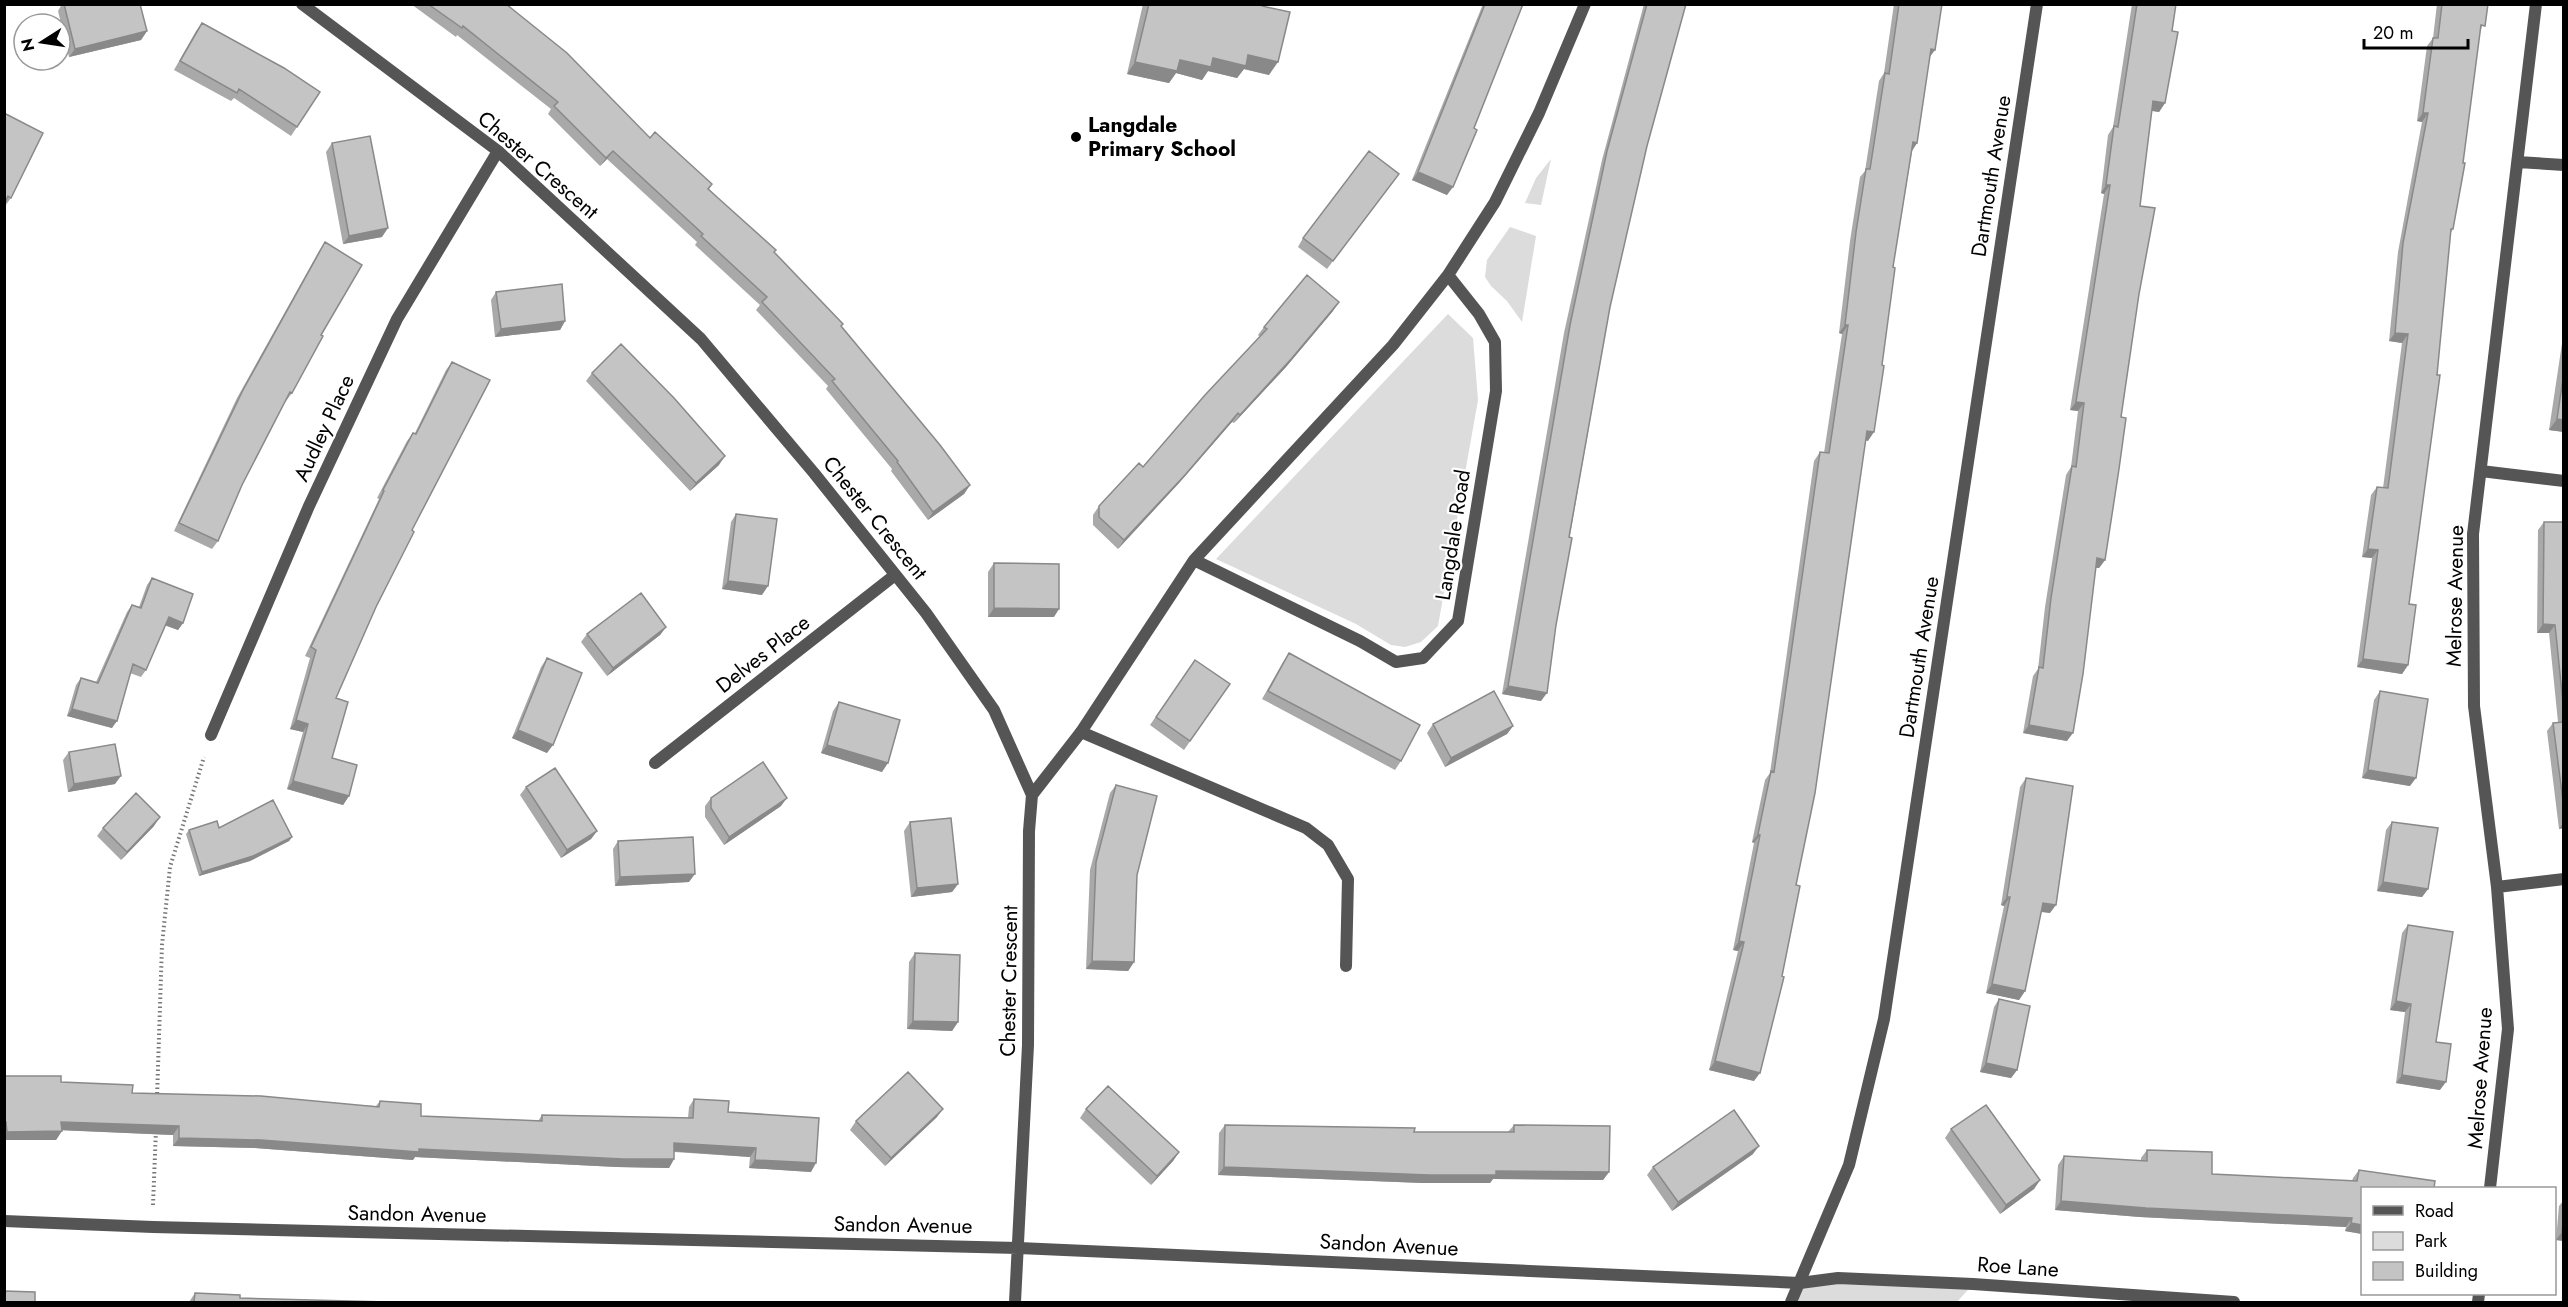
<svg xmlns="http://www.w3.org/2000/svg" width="2568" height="1307" viewBox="0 0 2568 1307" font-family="Jost,sans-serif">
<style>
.green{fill:#dcdcdc}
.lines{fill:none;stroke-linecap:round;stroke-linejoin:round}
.path{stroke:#777;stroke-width:4;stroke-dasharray:1.5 3;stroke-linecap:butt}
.service{stroke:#555;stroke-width:12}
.minor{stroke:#555;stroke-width:12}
.tertiary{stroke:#555;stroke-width:12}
.wall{fill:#a9a9a9}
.shaded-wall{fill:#898989}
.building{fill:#c4c4c4;stroke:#898989;stroke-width:1.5}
.poi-dot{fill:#000;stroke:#fff;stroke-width:2}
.labels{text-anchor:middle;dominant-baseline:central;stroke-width:4.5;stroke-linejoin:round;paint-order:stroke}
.poi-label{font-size:21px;font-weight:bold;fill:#000;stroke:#fff;text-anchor:start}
.street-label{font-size:21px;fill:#000;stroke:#fff}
</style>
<rect width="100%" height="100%" fill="#fff"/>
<path class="green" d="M1551,159L1541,205L1525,203L1536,178Z
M1510,227L1536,236L1522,322L1507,301L1491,286L1485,277L1487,260Z
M1448,314L1473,338L1478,400L1438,626L1421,642L1405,647L1391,645L1356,624L1216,559Z
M1800,1283L1973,1284L1957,1302H1791Z"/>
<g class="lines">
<path class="path" d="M157,1098L162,945L170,867L204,757
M153,1205L156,1129"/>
<path class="service" d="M1081,732L1306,828L1328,845L1348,879L1346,966"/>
<path class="minor" d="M302,4L498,151L701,339L814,473L926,613L994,710L1032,795L1029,831L1028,1045L1015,1302
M2518,162L2564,165
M2481,471L2564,481
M1194,560L1360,641L1396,662L1423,658L1458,621L1496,391L1495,342L1479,314L1448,275
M211,735L309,506L397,319L498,151
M655,763L895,575
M1032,795L1081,732L1194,560L1393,345L1448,275L1495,202L1539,113L1585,4
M2497,887L2564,879
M2490,1188L2508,1029L2497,887L2474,706L2473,534L2536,4
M4,1221L153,1227L1019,1248L1800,1283L1838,1278L1973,1284L2234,1302
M2478,1302L2479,1294"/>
<path class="tertiary" d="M1791,1302L1849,1165L1884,1019L2037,4"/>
</g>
<path class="wall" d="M62,4H140L147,31L141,40L69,57L58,11Z
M411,4H506L650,138L709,189L775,253L841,327L970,485L964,494L928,520L891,471L892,469L826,389L828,386L756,310L760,305L695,245L697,242L607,159L600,166L548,114L551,109L457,35L456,37Z
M1143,4H1262L1269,75L1244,69L1237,78L1208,71L1202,80L1176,73L1169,83L1127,74Z
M1483,4H1523L1447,195L1412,180Z
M1644,4H1686L1647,146L1610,307L1541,701L1502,694L1564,333L1602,160Z
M1894,4H1942L1929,58L1917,143L1912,151L1893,267L1868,441L1866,440L1754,1081L1709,1070L1738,951L1733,950L1754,843L1752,842L1765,780L1770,773L1814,461L1820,452L1824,453L1842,334L1839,333L1850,241L1860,177L1865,171L1879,81L1884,73Z
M2132,4H2176L2172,31L2165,103L2159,112L2152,111L2140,206L2139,294L2121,417L2105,560L2099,568H2096L2067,741L2023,733L2033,676L2038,669L2045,607L2066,475L2071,467L2078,411L2070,410L2104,194L2101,193L2108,135L2113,127Z
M2437,4H2488L2480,33L2453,229L2450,234L2409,604L2408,665L2402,674L2357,667L2372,558L2362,557L2371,495L2377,487L2383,488L2402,343L2389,341L2398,252L2422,122L2417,121L2427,46L2433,38Z
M202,23L320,92L291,136L234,98L231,101L174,70L196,31Z
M4,113L11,198L5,206H4Z
M332,143L382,237L343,244L326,152Z
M1393,182L1327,269L1298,247L1303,238Z
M325,242L321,335L292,393L286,401H285L242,485L218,541L212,549L174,531L237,398L319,251Z
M496,292L565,321L560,330L495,337L491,300Z
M1333,311L1286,367L1234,423L1232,422L1179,483L1118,549L1093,525V515L1099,506L1143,467L1260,337L1258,335L1264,327Z
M2564,330V432L2549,430Z
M452,362L412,530L376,607L336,698L332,758L349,796L343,805L287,789L303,732L290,729L310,658L305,656L379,499L377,498L407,441L413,433H415L446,370Z
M592,373L719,465L690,491L586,381Z
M736,514L762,595L722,589L731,522Z
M2544,522H2564V828L2559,829L2547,731L2553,723L2558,722L2549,633H2537L2538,530Z
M994,563L1054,617H988V572Z
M152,578L183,623L178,630L165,625L146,670L141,677L130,673L112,728L67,716L76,685L81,678L96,682L127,612L132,605L139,607L147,585Z
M666,627L660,635L607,676L581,642L587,634Z
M1289,653L1401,761L1395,770L1262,699L1283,662Z
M547,658V753L512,738L541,667Z
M1195,660L1230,684L1184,750L1150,725Z
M2380,691L2410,786L2362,778L2374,700Z
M839,702L882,772L821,753L833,711Z
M1433,724L1513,726L1507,734L1445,767L1427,733Z
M69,752L115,784L68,792L63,760Z
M2026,778L2050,913L2041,912L2025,991L2019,1000L1986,993L2004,906L2001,905L2020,787Z
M1116,785L1137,875L1134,962L1128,971L1086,969L1090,870L1110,793Z
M526,787L597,831L591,839L561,858L520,795Z
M711,798L781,806L724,845L705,817V806Z
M910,822L958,884L952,892L911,897L904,831Z
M2392,822L2428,889L2422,897L2377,891L2386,830Z
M154,826L121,860L97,836L103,828Z
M219,828L292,837L289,841L250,861L199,876L186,834L189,830Z
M618,841L689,882L615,886L613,849Z
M2408,925L2436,1042L2440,1090L2396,1083L2405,1012L2390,1010L2402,933Z
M915,953L958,1022L952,1031L907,1029L909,962Z
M1999,999L2017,1070L2011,1078L1980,1072L1994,1007Z
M4,1076L61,1082L132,1093L376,1106L380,1101L421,1116L538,1121L542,1115L688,1118L689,1107L694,1099L728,1112L811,1172L749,1168L750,1157L674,1152V1159L669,1168L617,1167L415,1157L413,1160L255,1148L173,1146V1135L62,1130L56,1140H4Z
M1086,1109L1179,1152L1173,1161L1151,1185L1080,1118Z
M937,1117L885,1166L850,1130L856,1121Z
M1225,1125L1414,1132H1508L1514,1125L1609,1172L1603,1180L1493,1179L1490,1183H1423L1218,1175L1219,1133Z
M1951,1129L2040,1180L2034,1189L2000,1214L1945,1138Z
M2147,1150L2212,1174L2352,1181L2353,1178L2359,1170L2362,1188V1234L2345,1231L2346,1227L2140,1217L2055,1210L2058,1165L2064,1156L2141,1161V1158Z
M1753,1154L1672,1211L1647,1175L1653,1167Z
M2564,1200V1241L2556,1240L2559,1206Z
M195,1293L240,1298L388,1302H65H189Z"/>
<path class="shaded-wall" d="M147,31L141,40L69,57L75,49Z
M1931,49L1935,50L1929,58Z
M1248,55L1278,62L1269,75L1244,69L1237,78L1208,71L1202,80L1176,73L1169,83L1127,74L1135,62L1213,58Z
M2153,101L2165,103L2159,112L2147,110Z
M2423,113H2428L2422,122L2417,121Z
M1913,142L1917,143L1911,152Z
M613,151L607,159L600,166L606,158Z
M1418,172L1453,187L1447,195L1412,180Z
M2106,185H2110L2104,194L2101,193Z
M388,228L382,237L343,244L349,236Z
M1339,302L1333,311L1286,367L1234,423L1240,415Z
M565,321L560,330L495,337L501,329Z
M1845,325H1848L1842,334L1839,333Z
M2395,333L2408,334L2402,343L2389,341Z
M2076,402L2084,403L2078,411L2070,410Z
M1238,413L1232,422L1179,483L1118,549L1124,540Z
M2557,419L2564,420V432L2549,430Z
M1867,431L1874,432L1868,441L1861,439Z
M725,456L719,465L690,491L696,483Z
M970,485L964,494L928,520L933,512Z
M2368,549L2378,550L2372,558L2362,557Z
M2097,558L2105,560L2099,568L2091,567Z
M728,581L768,586L762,595L722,589Z
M994,608L1059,609L1054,617H988Z
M169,617L183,623L178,630L164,625Z
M2543,624L2555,625L2549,633H2537Z
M666,627L660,635L607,676L613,668Z
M2363,659L2408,665L2402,674L2357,667Z
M1508,686L1547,693L1541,701L1502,694Z
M72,709L117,721L112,728L67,716Z
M296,720L308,724L303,732L290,729Z
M2029,725L2073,733L2067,741L2023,733Z
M1513,726L1507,734L1445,767L1451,758Z
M518,730L553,745L547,753L512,738Z
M827,745L888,763L882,772L821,753Z
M2368,770L2416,778L2410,786L2362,778Z
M121,776L115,784L68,792L74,784Z
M293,781L349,796L343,805L287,789Z
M787,798L781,806L724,845L729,837Z
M160,817L154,826L121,860L127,852Z
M2564,822V828L2559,829Z
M597,831L591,839L561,858L567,850Z
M1758,834L1760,835L1754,843L1752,842Z
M292,837L289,841L250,861L199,876L202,872Z
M695,874L689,882L615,886L620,877Z
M2383,882L2428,889L2422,897L2377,891Z
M958,884L952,892L911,897L917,888Z
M2007,897H2010L2004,906L2001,905Z
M2043,903L2056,905L2050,913L2037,911Z
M1739,941L1744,942L1738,951L1733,950Z
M1092,961L1134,962L1128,971L1086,969Z
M1992,984L2025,991L2019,1000L1986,993Z
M2396,1001L2411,1004L2405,1012L2390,1010Z
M913,1021L958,1022L952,1031L907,1029Z
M1715,1061L1760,1073L1754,1081L1709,1070Z
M1986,1063L2017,1070L2011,1078L1980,1072Z
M2402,1075L2446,1082L2440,1090L2396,1083Z
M943,1109L937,1117L885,1166L891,1158Z
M61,1122L179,1126L173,1135L56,1130Z
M62,1131L56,1140H4V1135L7,1132Z
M179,1138L261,1140L419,1149L674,1159L669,1168L617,1167L415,1157L413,1160L255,1148L173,1146Z
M674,1143L756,1148L750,1157L669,1151Z
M1759,1146L1753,1154L1672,1211L1678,1202Z
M1179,1152L1173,1161L1151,1185L1157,1176Z
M755,1160L816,1163L811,1172L749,1168Z
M1224,1167L1496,1171L1609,1172L1603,1180L1493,1179L1490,1183H1423L1218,1175Z
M2040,1180L2034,1189L2000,1214L2006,1205Z
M2061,1201L2352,1218L2346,1227L2140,1217L2055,1210Z
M2351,1223L2362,1225V1234L2345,1231Z
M2562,1232H2564V1241L2556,1240Z"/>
<path class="building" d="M64,4H140L147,31L75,49Z
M428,4H506L567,53L650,138L655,132L712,184L708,189L776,250L774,252L843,324L841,326L940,445L970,485L933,512L897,462L898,461L832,381L835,379L762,302L767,297L701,236L703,234L613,151L606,158L554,106L558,102L463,26L462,28Z
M1149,4H1262V6L1290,12L1278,62L1248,55L1246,66L1213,58L1211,67L1180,60L1177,71L1135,62Z
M1485,4H1523L1474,128L1477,130L1453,187L1418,172Z
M1647,4H1686L1647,146L1610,307L1569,537L1572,538L1556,625L1547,693L1508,686L1570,325L1607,151Z
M1899,4H1942L1935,50L1931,49L1917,143L1913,142L1893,267L1895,268L1882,365L1884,366L1874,432L1867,431L1815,793L1796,885L1800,886L1782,976L1784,977L1760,1073L1715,1061L1744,942L1739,941L1760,835L1758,834L1771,771L1774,772L1820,452L1829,453L1848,325H1845L1856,232L1866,169H1870L1885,73L1889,74Z
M2137,4H2176L2172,31L2178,32L2165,103L2153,101L2140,206L2155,208L2139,294L2121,417L2126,418L2119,469L2105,560L2097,558L2083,674L2073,733L2029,725L2039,667L2043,668L2051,598L2072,466L2076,467L2084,403L2076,402L2110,185H2106L2114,126L2118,127Z
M2442,4H2488L2485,26L2481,25L2463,163H2465L2453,229H2451L2437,375H2440L2409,604L2416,605L2408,665L2363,659L2378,550L2368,549L2377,487L2388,488L2408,334L2395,333L2403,243L2428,113H2423L2433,38H2438Z
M202,23L284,68L320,92L297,127L239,89L237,93L180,61Z
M4,113L43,133L11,198L8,196L4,205Z
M370,136L388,228L349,236L332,143Z
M1369,151L1399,174L1333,261L1303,238Z
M325,242L362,265L321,335L323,336L292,393L290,392L242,485L218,541L179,523L243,390Z
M1307,275L1339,302L1292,358L1240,415L1238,413L1185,475L1124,540L1099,517V506L1139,463L1143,467L1205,395L1267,329L1264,327Z
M562,284L565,321L501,329L496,292Z
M621,344L674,398L725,456L696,483L592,373Z
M452,362L490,380L412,530L414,532L376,607L336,698L348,702L332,758L357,765L349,796L293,781L308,724L296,720L316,650L311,647L384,491L383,490L413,433L416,434Z
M2564,372V420L2557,419Z
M736,514L777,519L768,586L728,581Z
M2544,522H2564V713L2555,625L2543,624Z
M994,563L1059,564V609L994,608Z
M152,578L193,594L183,623L169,617L146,670L133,664L117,721L72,709L81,678L98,683L132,605L141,608Z
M641,593L666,627L613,668L587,634Z
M1289,653L1420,725L1401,761L1268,691Z
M547,658L582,673L553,745L518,730Z
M1195,660L1230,684L1190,741L1156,717Z
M1494,691L1513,726L1451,758L1433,724Z
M2380,691L2428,699L2416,778L2368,770Z
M839,702L900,720L888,763L827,745Z
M2564,722V809L2553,723Z
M115,744L121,776L74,784L69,752Z
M763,762L787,798L729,837L711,808V798Z
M555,768L597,831L567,850L526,787Z
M2026,778L2073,786L2056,905L2043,903L2025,991L1992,984L2010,897H2007Z
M1116,785L1157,796L1137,875L1134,962L1092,961L1096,862Z
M136,793L160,817L127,852L103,828Z
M273,800L292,837L253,856L202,872L189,830L217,821L219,828Z
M951,818L958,884L917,888L910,822Z
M2392,822L2438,828L2428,889L2383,882Z
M693,837L695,874L620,877L618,841Z
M2408,925L2453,932L2436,1042L2451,1044L2446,1082L2402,1075L2411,1004L2396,1001Z
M915,953L960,955L958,1022L913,1021Z
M1999,999L2030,1006L2017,1070L1986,1063Z
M908,1072L943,1109L891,1158L856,1121Z
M4,1076H61V1082L133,1085L132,1093L261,1096L379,1107L380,1101L421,1104V1116L542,1121V1115L693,1118L694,1099L729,1101L728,1112L819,1118L816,1163L755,1160L756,1148L674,1143V1159H623L419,1149V1152L261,1140L179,1138V1126L61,1122L62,1131L7,1132L6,1122H4Z
M1108,1086L1179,1152L1157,1176L1086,1109Z
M1986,1105L2040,1180L2006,1205L1951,1129Z
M1734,1110L1759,1146L1678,1202L1653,1167Z
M1225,1125L1415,1128L1414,1132H1514V1125L1610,1126L1609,1172L1496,1171V1175H1429L1224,1167Z
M2147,1150L2212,1152V1174L2357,1181L2359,1170L2435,1181L2434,1188H2362V1225L2351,1223L2352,1218L2146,1208L2061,1201L2064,1156L2147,1161Z
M2564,1212V1232H2562Z
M4,1291L35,1292V1302H4Z
M195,1293L240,1295V1298L388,1302H66H194Z"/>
<circle class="poi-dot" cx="1076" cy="137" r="6"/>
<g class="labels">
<g class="poi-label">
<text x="1088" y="125">Langdale<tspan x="1088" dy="24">Primary School</tspan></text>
</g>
<g class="street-label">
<text transform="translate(538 165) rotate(41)">Chester Crescent</text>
<text transform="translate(1991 176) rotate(-81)">Dartmouth Avenue</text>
<text transform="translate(324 428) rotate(-65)">Audley Place</text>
<text transform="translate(875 518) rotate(51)">Chester Crescent</text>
<text transform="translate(1453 535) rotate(-81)">Langdale Road</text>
<text transform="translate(2455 596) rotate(-89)">Melrose Avenue</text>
<text transform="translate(763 654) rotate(-38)">Delves Place</text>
<text transform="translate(1919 657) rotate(-81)">Dartmouth Avenue</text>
<text transform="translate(1009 981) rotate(-89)">Chester Crescent</text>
<text transform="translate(2480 1078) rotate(-86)">Melrose Avenue</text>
<text transform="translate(417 1214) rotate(1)">Sandon Avenue</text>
<text transform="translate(903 1225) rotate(1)">Sandon Avenue</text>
<text transform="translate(1389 1245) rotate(3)">Sandon Avenue</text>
<text transform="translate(2018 1267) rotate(4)">Roe Lane</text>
</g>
</g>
<rect width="2568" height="1307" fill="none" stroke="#000000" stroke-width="12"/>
<rect x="2361" y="1187" width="195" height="108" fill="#ffffff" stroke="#999999" stroke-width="1.5"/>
<rect x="2373" y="1206" width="30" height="9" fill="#555555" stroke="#999999" stroke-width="1.5"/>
<text x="2415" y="1217" font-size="18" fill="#000000">Road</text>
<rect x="2373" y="1232" width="30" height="18" fill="#dcdcdc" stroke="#999999" stroke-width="1.5"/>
<text x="2415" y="1247" font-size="18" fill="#000000">Park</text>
<rect x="2373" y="1262" width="30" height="18" fill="#c4c4c4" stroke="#999999" stroke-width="1.5"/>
<text x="2415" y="1277" font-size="18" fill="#000000">Building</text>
<g transform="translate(42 42) rotate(258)"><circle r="28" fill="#ffffff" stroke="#999999" stroke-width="1.5"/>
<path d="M0-4.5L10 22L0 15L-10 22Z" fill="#000000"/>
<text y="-9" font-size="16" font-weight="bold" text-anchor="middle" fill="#000000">N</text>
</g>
<path d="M2364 39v9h104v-9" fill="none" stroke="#000000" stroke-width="3"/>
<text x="2373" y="39" font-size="18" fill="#000000" stroke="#ffffff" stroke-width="4.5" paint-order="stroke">20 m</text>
</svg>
